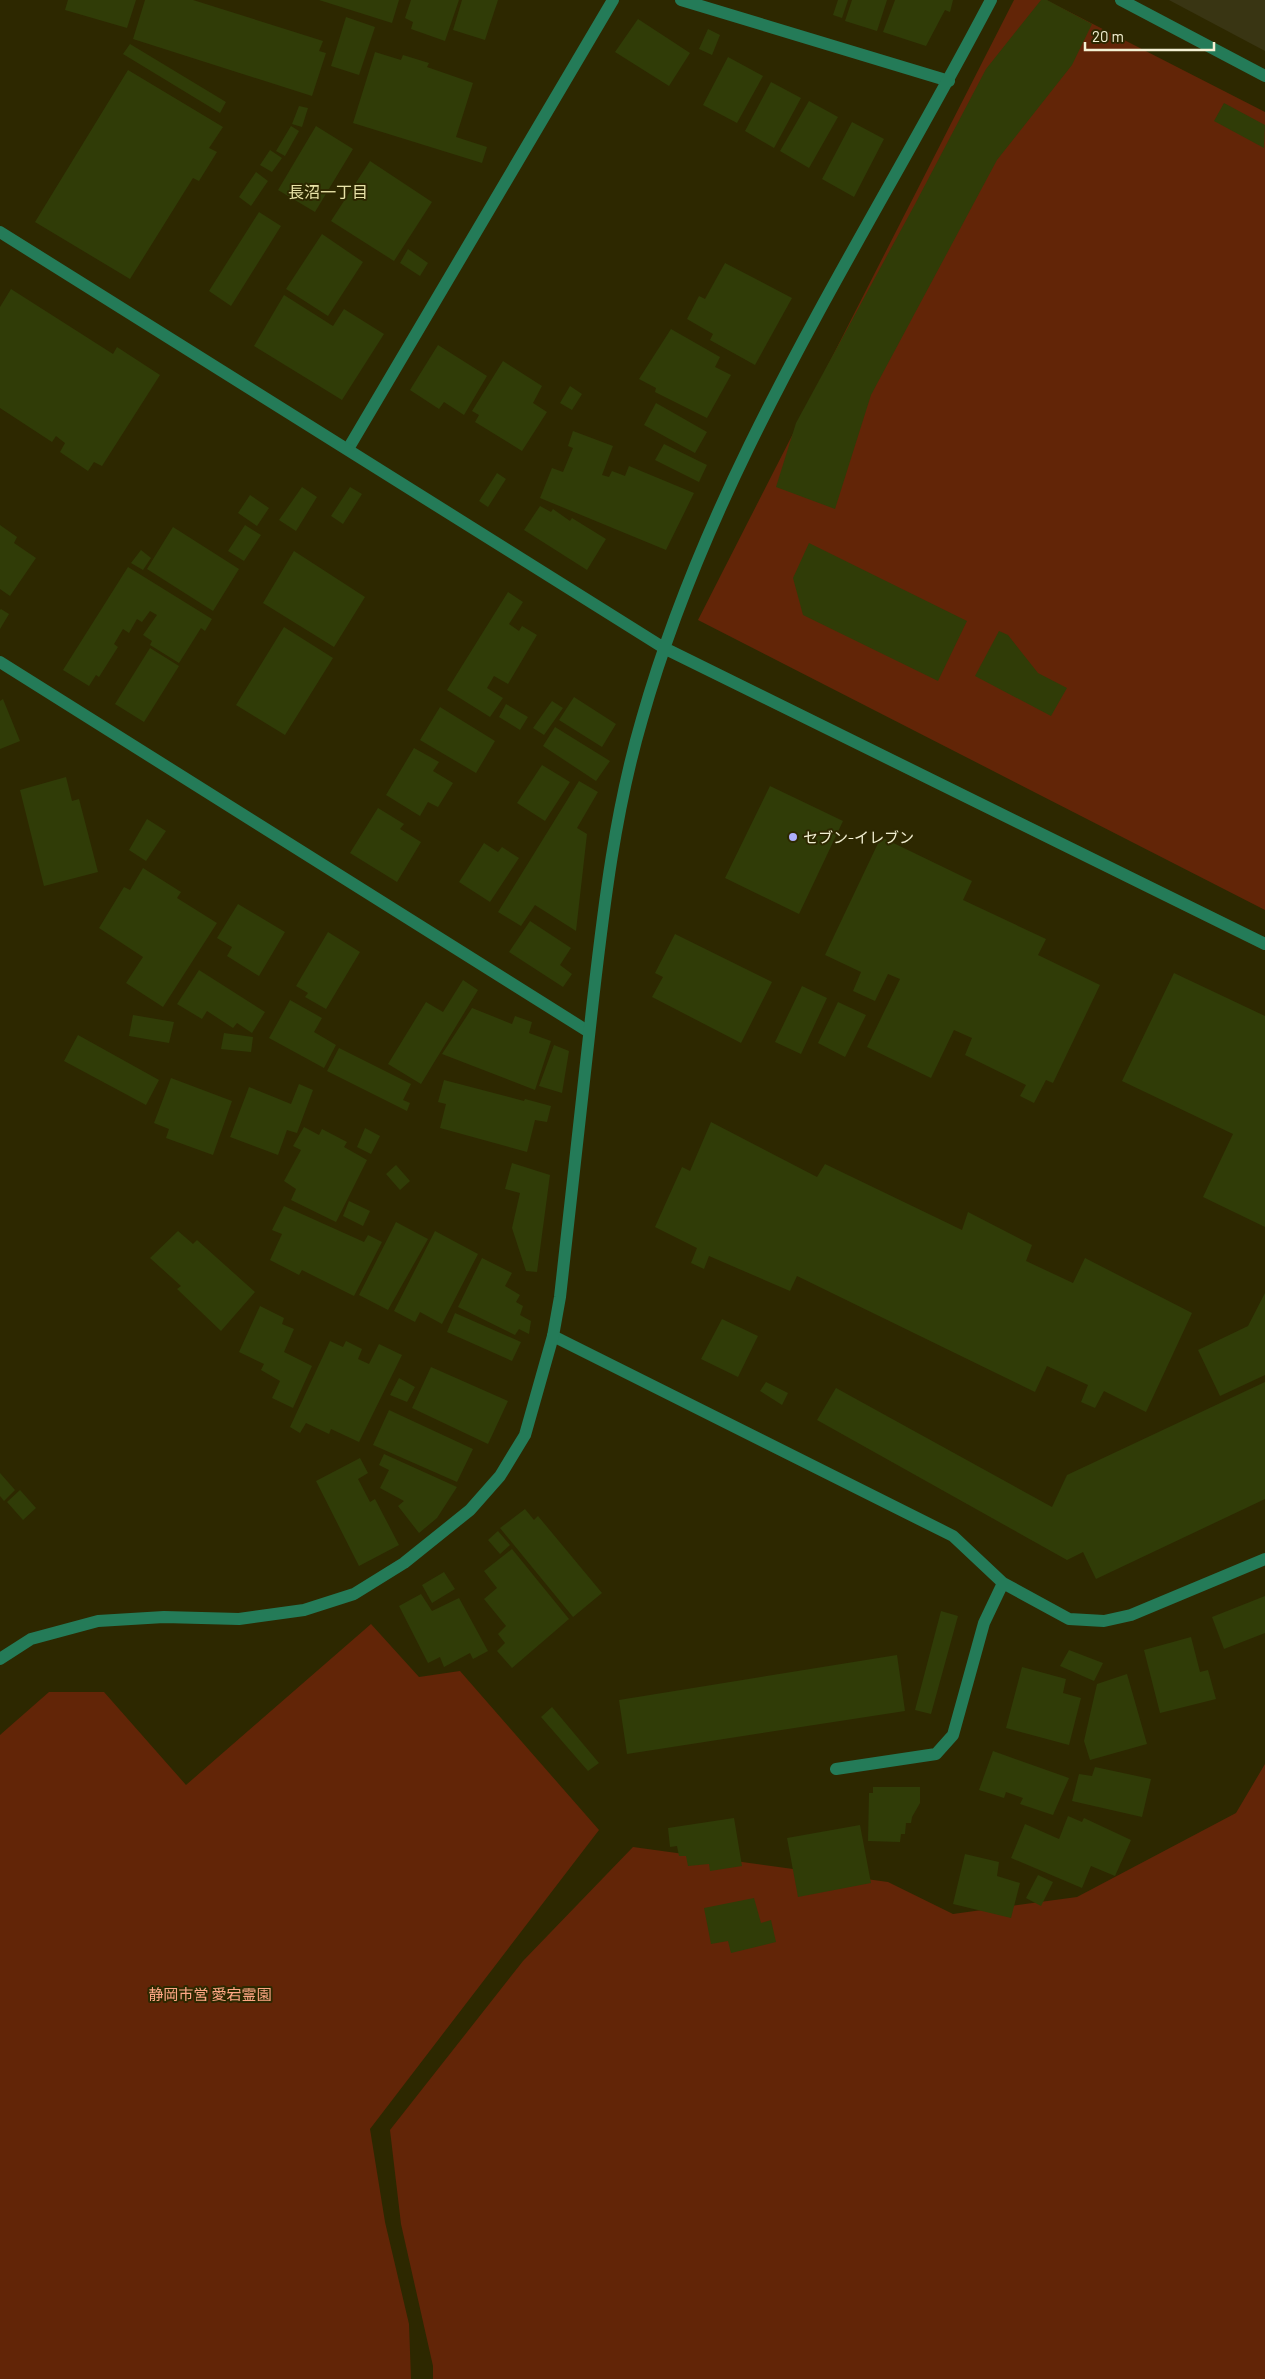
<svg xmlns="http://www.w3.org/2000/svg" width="1265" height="2379" viewBox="0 0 1265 2379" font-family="Barlow,'Noto Sans JP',sans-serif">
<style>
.built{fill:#393513}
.green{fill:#622507}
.building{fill:#303c07}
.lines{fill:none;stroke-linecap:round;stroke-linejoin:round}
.service{stroke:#247b58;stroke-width:12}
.minor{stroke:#247b58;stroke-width:12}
.tertiary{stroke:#247b58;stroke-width:12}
.poi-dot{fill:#adaffb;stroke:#2d2800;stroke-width:2}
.labels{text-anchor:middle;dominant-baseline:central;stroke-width:4;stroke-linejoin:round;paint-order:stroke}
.poi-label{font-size:15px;fill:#f4f1d4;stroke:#2d2800;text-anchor:start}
.park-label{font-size:15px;fill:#ffa885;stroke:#2d2800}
.neighbourhood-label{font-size:16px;fill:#e9e3a8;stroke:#2d2800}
</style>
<rect width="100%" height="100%" fill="#2d2800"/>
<path class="built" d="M1169,0H1265V51Z"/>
<path class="green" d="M1014,0H1046L1265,112V910L698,620Z
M371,1624L419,1677L460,1671L599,1830L370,2129L385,2222L409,2324L411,2379H0V1735L49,1692H104L186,1785Z
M1265,1764V2379H433V2366L401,2224L390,2130L523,1961L633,1847L888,1882L953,1914L1077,1897L1236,1813Z"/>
<path class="building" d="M68,0H136L127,28L65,10Z
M145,0H193L323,41L319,51L326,53L312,96L133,39Z
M319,0H399L392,23Z
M411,0H459L445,41L411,29L413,22L405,18Z
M462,0H498L485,40L453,30Z
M838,0H848L842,18L833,15Z
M852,0H887L877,31L845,21Z
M895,0H953L950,12L945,10L926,46L883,32Z
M1041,0H1047L1092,24L1072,65L997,160L871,395L835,509L776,487L796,423L914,206L986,69Z
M346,17L375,27L359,75L331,66Z
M638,19L690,53L669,86L615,52Z
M708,29L720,35L712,55L699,49Z
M130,44L226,102L220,113L123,54Z
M375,52L401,60L403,55L429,63L427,67L473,83L456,137L487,147L482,163L353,123Z
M728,57L763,76L737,123L703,105Z
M128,70L223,127L209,148L217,152L199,181L193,178L130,279L35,222Z
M771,82L801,98L774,148L745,131Z
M809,101L838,117L809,168L780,151Z
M1224,103L1265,125L1264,148L1214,121Z
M299,106L308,108L302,127L292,124Z
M852,122L884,139L854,197L822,179Z
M291,126L299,131L285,156L276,151Z
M316,126L353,149L315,212L278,190Z
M270,150L282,158L272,172L260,165Z
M370,161L432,202L394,261L331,221Z
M256,172L268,181L251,206L239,197Z
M259,212L281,226L231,306L209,291Z
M322,234L363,262L328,316L286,289Z
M408,249L428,263L420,276L400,263Z
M725,263L792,298L755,365L710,340L713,334L687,319L699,296L705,299Z
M11,289L113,354L117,347L160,375L102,466L94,462L88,471L60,452L65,443L56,436L52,442L0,408V307Z
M284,295L333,326L344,309L384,334L342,400L254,346Z
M671,329L720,357L715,367L731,375L707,418L655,392L656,388L639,379Z
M438,345L487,376L464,415L444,402L439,409L410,390Z
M503,361L542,386L533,403L547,412L522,451L475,422L479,415L472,411Z
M570,386L582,394L572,410L560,403Z
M656,403L707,432L695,453L644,425Z
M573,431L613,446L602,475L609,477L612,471L625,476L629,466L694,493L666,550L540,498L552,468L563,472L573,448L568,446Z
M664,444L707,465L699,482L655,460Z
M497,473L506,479L488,507L479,501Z
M302,487L317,497L296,531L279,520Z
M350,487L362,494L343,524L331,516Z
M250,495L269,508L257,526L238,513Z
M540,506L551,512L553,509L570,521L572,518L606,539L587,570L524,530Z
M0,525L17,537L14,543L36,558L10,596L0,589Z
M245,525L261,535L244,561L228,551Z
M173,527L239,569L213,611L147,569Z
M809,543L967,621L938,681L803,615L793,578Z
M141,550L151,558L143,570L131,563Z
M294,551L365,597L334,647L263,603Z
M128,567L212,619L205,631L201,628L179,663L150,645L152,641L143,635L157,615L150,611L142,622L137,619L129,633L123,629L114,644L118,647L99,677L96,675L89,686L63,670Z
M508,592L523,602L509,624L519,631L522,626L537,635L508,684L494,676L487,688L503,698L490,717L447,690Z
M1,609L9,614L0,629V610Z
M284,627L333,658L285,735L236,705Z
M999,631L1008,635L1038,673L1067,688L1051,716L975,676Z
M150,648L179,666L144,722L115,704Z
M574,697L616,724L602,747L559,720Z
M3,699L20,741L0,749V701Z
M552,701L563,708L544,735L533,728Z
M506,704L528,717L520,730L499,717Z
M440,707L495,741L476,773L420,740Z
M555,727L610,761L596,781L543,746Z
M414,748L439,762L433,771L453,783L438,807L428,802L420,816L386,795Z
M542,765L570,782L545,821L517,803Z
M66,777L72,801L79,799L98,872L44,886L20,790Z
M579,781L598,792L577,828L587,834L576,931L535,905L521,926L498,912Z
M770,786L843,821L799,914L725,878Z
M378,808L404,824L400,829L421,842L397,882L350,853Z
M147,819L166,831L146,861L129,850Z
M881,837L972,881L963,900L1046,939L1038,955L1100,985L1053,1083L1046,1080L1034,1103L1020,1096L1026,1085L965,1055L972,1038L954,1030L931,1078L867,1047L900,979L888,974L875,1001L853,991L861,972L825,955Z
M484,843L498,852L502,847L519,858L490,902L459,882Z
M143,868L181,892L177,898L217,923L163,1007L126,983L143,957L99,928L124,887L130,890Z
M238,904L285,932L259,976L227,956L232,947L217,938Z
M530,921L571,948L560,965L572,974L563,987L509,952Z
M328,932L360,952L326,1009L305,997L308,993L296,986Z
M675,934L772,982L741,1043L652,997L663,977L655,973Z
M199,970L265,1012L252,1033L237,1023L233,1028L207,1011L202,1019L177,1004Z
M1174,973L1265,1016V1227L1203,1197L1233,1134L1122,1081Z
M463,980L478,990L421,1084L388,1064L426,1002L443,1012Z
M802,986L827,998L801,1054L775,1042Z
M290,1000L322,1018L314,1032L336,1045L324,1068L269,1038Z
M838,1002L866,1015L845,1057L818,1043Z
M472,1008L512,1024L515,1016L532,1022L529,1033L551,1041L535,1090L442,1054Z
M133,1015L174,1022L169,1043L129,1036Z
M224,1033L253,1037L251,1052L221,1049Z
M78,1035L159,1080L146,1105L64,1061Z
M554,1045L569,1051L562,1093L539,1086Z
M339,1048L411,1084L403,1100L410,1103L407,1111L327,1071Z
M171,1078L232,1101L213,1155L166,1138L169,1129L154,1123Z
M444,1080L524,1101L525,1099L551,1106L547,1122L535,1120L527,1152L440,1128L446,1104L438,1102Z
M299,1084L313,1090L297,1133L287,1130L278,1155L230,1137L249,1087L291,1104Z
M711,1122L817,1177L825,1164L962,1230L968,1212L1032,1245L1026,1261L1073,1283L1085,1258L1192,1313L1146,1412L1104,1391L1095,1408L1081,1402L1088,1385L1047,1366L1035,1392L797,1276L790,1291L709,1256L704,1269L691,1263L697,1248L655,1227L682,1167L690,1171Z
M304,1127L319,1135L322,1129L347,1142L344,1147L367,1160L336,1222L291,1200L296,1189L284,1181L301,1150L293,1146Z
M365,1128L380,1136L371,1154L357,1147Z
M512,1163L550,1175L537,1272L526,1271L512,1228L520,1193L505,1189Z
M396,1165L410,1181L400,1190L386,1174Z
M349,1201L370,1211L363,1226L343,1216Z
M284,1206L364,1242L368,1235L382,1242L354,1296L302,1270L299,1275L270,1260L282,1234L272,1230Z
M396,1222L428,1239L388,1310L359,1295Z
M178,1231L193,1244L197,1240L255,1292L221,1331L177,1289L181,1286L150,1258Z
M435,1231L478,1254L442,1324L420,1312L415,1322L394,1311Z
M482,1258L512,1273L505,1286L520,1295L516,1302L523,1306L520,1315L531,1321L529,1334L519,1329L515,1335L458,1307Z
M1265,1293V1375L1220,1396L1198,1350L1248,1326Z
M260,1306L284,1318L282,1324L294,1329L284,1352L312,1366L293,1408L272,1398L280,1381L261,1370L264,1364L239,1352Z
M455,1313L521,1342L512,1361L447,1332Z
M722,1319L758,1336L738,1377L701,1359Z
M330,1341L343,1347L346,1341L362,1349L358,1359L369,1364L379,1344L402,1355L359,1442L331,1429L329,1434L306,1423L300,1433L290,1427Z
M431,1367L508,1401L488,1444L412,1408Z
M399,1378L415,1387L407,1402L390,1395Z
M766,1382L788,1393L782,1405L760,1391Z
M1265,1382V1499L1096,1579L1083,1552L1067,1560L817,1420L836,1388L1052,1507L1067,1475Z
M389,1410L473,1449L457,1482L373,1445Z
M384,1454L457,1487L437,1518L419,1533L398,1506L404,1501L380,1488L389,1470L379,1465Z
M360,1458L368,1473L358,1479L370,1502L375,1499L399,1545L359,1566L316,1481Z
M0,1473L15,1490L4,1501L0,1496Z
M20,1490L36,1508L23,1520L7,1502Z
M525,1509L534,1520L538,1516L602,1593L573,1617L500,1528Z
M498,1531L510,1545L500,1554L488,1540Z
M512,1549L569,1619L512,1668L497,1651L505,1643L498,1634L506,1626L484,1599L497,1588L484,1571Z
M444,1572L455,1589L432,1603L422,1585Z
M421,1594L432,1611L459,1598L488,1651L473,1659L470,1653L444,1667L440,1657L428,1663L399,1606Z
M1265,1596V1633L1224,1649L1212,1617Z
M941,1611L958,1616L931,1714L915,1710Z
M1191,1637L1200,1672L1208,1670L1216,1699L1160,1713L1144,1650Z
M1069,1650L1103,1663L1094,1681L1060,1666Z
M897,1655L905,1711L627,1754L619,1700Z
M1022,1667L1066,1679L1063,1693L1081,1698L1069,1745L1006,1728Z
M1127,1674L1147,1744L1090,1760L1084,1741L1097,1684Z
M552,1707L599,1763L588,1771L541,1717Z
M993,1751L1069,1778L1053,1815L1020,1804L1023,1798L1006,1792L1004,1798L979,1790Z
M1095,1767L1151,1779L1142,1817L1072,1801L1079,1774L1092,1776Z
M873,1787H920V1803L912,1817L911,1823H906L905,1834H901L900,1842L868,1841L869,1793H873Z
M1068,1816L1082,1822L1084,1818L1131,1840L1115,1876L1091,1866L1082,1888L1011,1858L1025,1824L1059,1839Z
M734,1818L742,1866L710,1871L709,1864L688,1866L686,1856H679L677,1846L670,1847L668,1828Z
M860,1825L871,1883L798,1897L787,1838Z
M965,1854L999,1862L997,1876L1020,1883L1011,1918L953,1904Z
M1038,1875L1053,1882L1041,1906L1026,1898Z
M754,1898L761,1923L771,1920L776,1942L731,1953L728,1941L711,1944L704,1908Z"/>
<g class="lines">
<path class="service" d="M1121,0L1265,76"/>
<path class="minor" d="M681,0L949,81
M348,449L613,0
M0,662L589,1032
M553,1336L953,1536L1003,1583L1069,1619L1104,1621L1131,1615L1265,1559
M836,1769L936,1754L953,1735L984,1623L1003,1583"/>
<path class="tertiary" d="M0,232L664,648L1265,944
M0,1659L31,1639L98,1621L164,1617L239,1619L304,1610L354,1594L404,1563L470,1510L500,1476L525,1435L553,1336L560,1297C571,1198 582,1099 593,1000C604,905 615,811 642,719C715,461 868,235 991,0"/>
</g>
<circle class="poi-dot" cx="793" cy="837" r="5"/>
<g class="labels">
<g class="poi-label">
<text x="803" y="837">セブン-イレブン</text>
</g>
<g class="park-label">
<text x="210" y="1994">静岡市営 愛宕霊園</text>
</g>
<g class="neighbourhood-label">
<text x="328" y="191">長沼一丁目</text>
</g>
</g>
<path d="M1085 42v8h129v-8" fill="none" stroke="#f4f1d4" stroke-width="2.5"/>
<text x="1092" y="42" font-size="15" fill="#f4f1d4" stroke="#2d2800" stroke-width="4" paint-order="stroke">20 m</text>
</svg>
